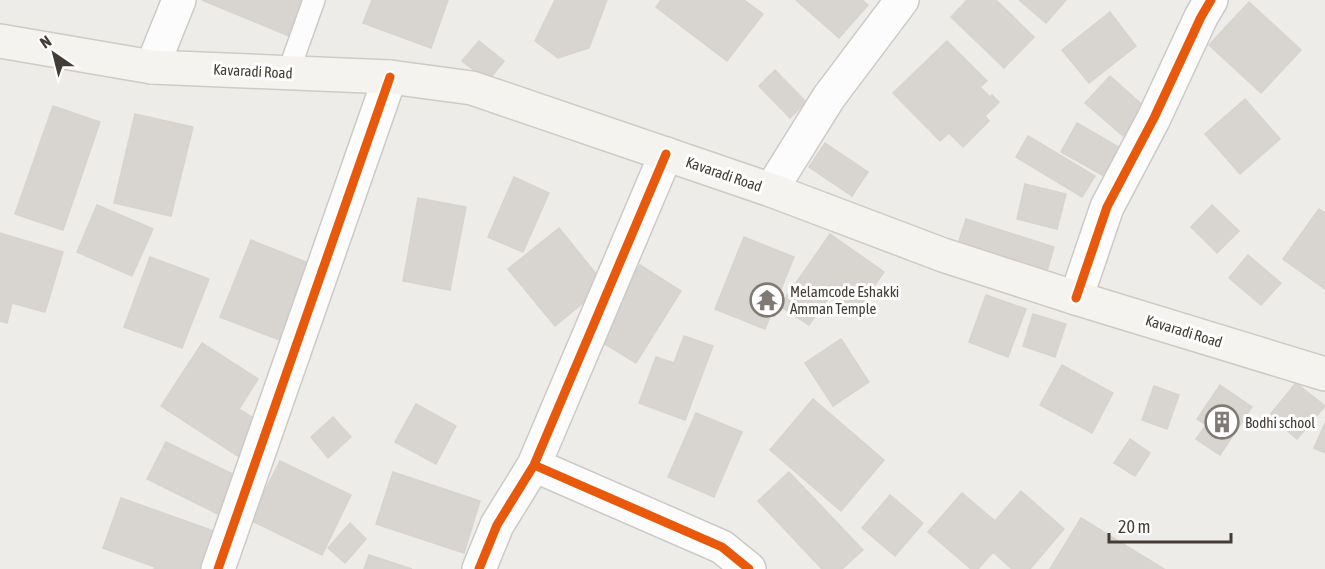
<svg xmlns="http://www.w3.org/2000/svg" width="1325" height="569" viewBox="0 0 1325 569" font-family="'Asap Condensed',sans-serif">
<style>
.building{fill:#d8d5d1;stroke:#d7d3cf;stroke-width:1.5}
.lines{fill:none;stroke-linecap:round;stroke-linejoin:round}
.lane-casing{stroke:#cccac6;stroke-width:24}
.street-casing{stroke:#cccac6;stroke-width:36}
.secondary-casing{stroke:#cfcbc3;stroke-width:36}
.lane{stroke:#fcfcfc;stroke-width:21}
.street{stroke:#fcfcfc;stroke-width:33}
.secondary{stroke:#f5f3ef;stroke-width:33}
.cycleway-casing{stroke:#fff;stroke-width:13}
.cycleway{stroke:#e8590c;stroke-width:9}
.labels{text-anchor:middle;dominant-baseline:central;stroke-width:6;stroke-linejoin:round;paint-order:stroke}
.street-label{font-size:15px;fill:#443d36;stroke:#fff}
.poi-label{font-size:15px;fill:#443d36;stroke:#fff;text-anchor:start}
</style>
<rect width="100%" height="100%" fill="#eeece9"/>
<path class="building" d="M202,0H304L289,36Z
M372,0H448L431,48L363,23Z
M555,0H607L589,48L558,58L535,41Z
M661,0H744L763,14L727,61L656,7Z
M796,0H862L868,5L839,38Z
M967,0H996L1034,37L1004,68L951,17Z
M1019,0H1066L1046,23Z
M1249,2L1301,50L1261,93L1209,45Z
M1110,12L1136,46L1089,83L1062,50Z
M479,41L504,61L488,81L462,61Z
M947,41L987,81L980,87L990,97L992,95L999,102L985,116L989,121L963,147L949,133L940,141L893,93Z
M775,70L806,102L790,118L759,86Z
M1110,76L1147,109L1123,136L1085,103Z
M1245,99L1280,139L1240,174L1205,134Z
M53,106L100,122L63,230L15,214Z
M135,114L193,127L171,216L114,203Z
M1077,123L1127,152L1111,180L1061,152Z
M1028,136L1095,176L1082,197L1016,157Z
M825,143L868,172L852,196L809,167Z
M514,177L549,193L523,252L488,237Z
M1025,184L1066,194L1057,229L1017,219Z
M418,198L466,207L450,290L403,281Z
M97,205L153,229L132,276L77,252Z
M1212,205L1239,231L1217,253L1191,227Z
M1319,209L1325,213V289L1283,259Z
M966,219L1054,247L1047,271L958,244Z
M559,228L605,285L555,326L508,269Z
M0,233L63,252L45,312L12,303L7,323L0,321Z
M830,234L884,272L854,314L829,297L809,325L780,306Z
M744,237L794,257L765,329L715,309Z
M251,240L316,266L285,342L220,317Z
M1248,255L1281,283L1261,305L1229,278Z
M150,257L209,279L182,348L124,327Z
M640,265L681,291L636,363L595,338Z
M986,295L1026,309L1008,357L969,342Z
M1033,314L1066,324L1055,357L1023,346Z
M684,336L713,346L685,420L639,403L656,357L674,363Z
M841,339L869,382L833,406L805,363Z
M202,343L258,379L239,409L266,426L244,460L161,406Z
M1062,365L1113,393L1092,433L1040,405Z
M1296,383L1325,406L1297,439L1269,416Z
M1220,385L1252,407L1220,455L1196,439L1206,425L1197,419Z
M1154,386L1179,395L1167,429L1142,420Z
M813,399L884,460L841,511L770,450Z
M416,404L456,426L436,464L395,442Z
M696,413L742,432L714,497L668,477Z
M333,417L351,437L328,458L311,437Z
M1325,423V453L1314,448Z
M1130,439L1150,453L1135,476L1114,463Z
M166,442L239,477L220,515L147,479Z
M280,461L351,495L322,555L250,520Z
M393,472L480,501L464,553L376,524Z
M789,472L863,550L842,569H822L758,501Z
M1021,491L1064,529L1030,569H1012L993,552L978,569H971L928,532L962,493L995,521Z
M890,495L923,523L895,556L862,528Z
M121,498L222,534L209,569H154L155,567L103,548Z
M1081,518L1164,569H1050Z
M350,523L366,539L345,563L328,548Z
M369,555L412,569H364Z"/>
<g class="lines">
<g class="lane-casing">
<path id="lane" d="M288,73L314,0"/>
</g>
<g class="street-casing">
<path id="street" d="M152,67L179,0
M771,190L829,97L902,0
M1076,298L1107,207L1154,118L1201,17L1211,0
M534,465L722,547L749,569
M218,569L390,77
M479,569L497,525L534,465L666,154"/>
</g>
<g class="secondary-casing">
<path id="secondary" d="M0,41L152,67L390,77L472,88L771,190L943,255L1076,298L1325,374"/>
</g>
<use href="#lane" class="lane"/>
<use href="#street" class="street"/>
<use href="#secondary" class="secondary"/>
<g class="cycleway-casing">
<path id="cycleway" d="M1076,298L1107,207L1154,118L1201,17L1211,0
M534,465L722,547L749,569
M218,569L390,77
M479,569L497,525L534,465L666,154"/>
</g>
<use href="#cycleway" class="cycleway"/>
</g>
<defs>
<g id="temple-ring" transform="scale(1.725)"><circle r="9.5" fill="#fff" stroke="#807a75" stroke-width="1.5"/><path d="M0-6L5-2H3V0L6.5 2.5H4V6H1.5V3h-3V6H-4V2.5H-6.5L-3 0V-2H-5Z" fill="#807a75"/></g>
<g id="building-ring" transform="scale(1.725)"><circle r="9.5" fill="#fff" stroke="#807a75" stroke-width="1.5"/><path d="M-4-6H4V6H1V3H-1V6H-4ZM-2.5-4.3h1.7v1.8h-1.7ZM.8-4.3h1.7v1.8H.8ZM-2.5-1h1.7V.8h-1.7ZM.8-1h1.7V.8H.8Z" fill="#807a75"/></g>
</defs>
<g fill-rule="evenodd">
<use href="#temple-ring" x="767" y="300"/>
<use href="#building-ring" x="1222" y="422"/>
</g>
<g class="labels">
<g class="street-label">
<text transform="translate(253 71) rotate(3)">Kavaradi Road</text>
<text transform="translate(724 174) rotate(19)">Kavaradi Road</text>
<text transform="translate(1184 331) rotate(17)">Kavaradi Road</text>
</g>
<g class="poi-label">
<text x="790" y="291">Melamcode Eshakki<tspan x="790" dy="17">Amman Temple</tspan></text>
<text x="1245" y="422">Bodhi school</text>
</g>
</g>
<g transform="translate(54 54) rotate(325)" stroke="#ffffff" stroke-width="4.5" paint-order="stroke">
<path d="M0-4.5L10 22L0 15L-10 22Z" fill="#443d36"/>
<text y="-9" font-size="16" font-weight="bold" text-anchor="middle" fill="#443d36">N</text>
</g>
<path d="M1109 533v9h122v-9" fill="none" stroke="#443d36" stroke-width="3"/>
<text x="1118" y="533" font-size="18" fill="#443d36" stroke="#ffffff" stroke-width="4.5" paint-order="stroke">20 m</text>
</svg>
